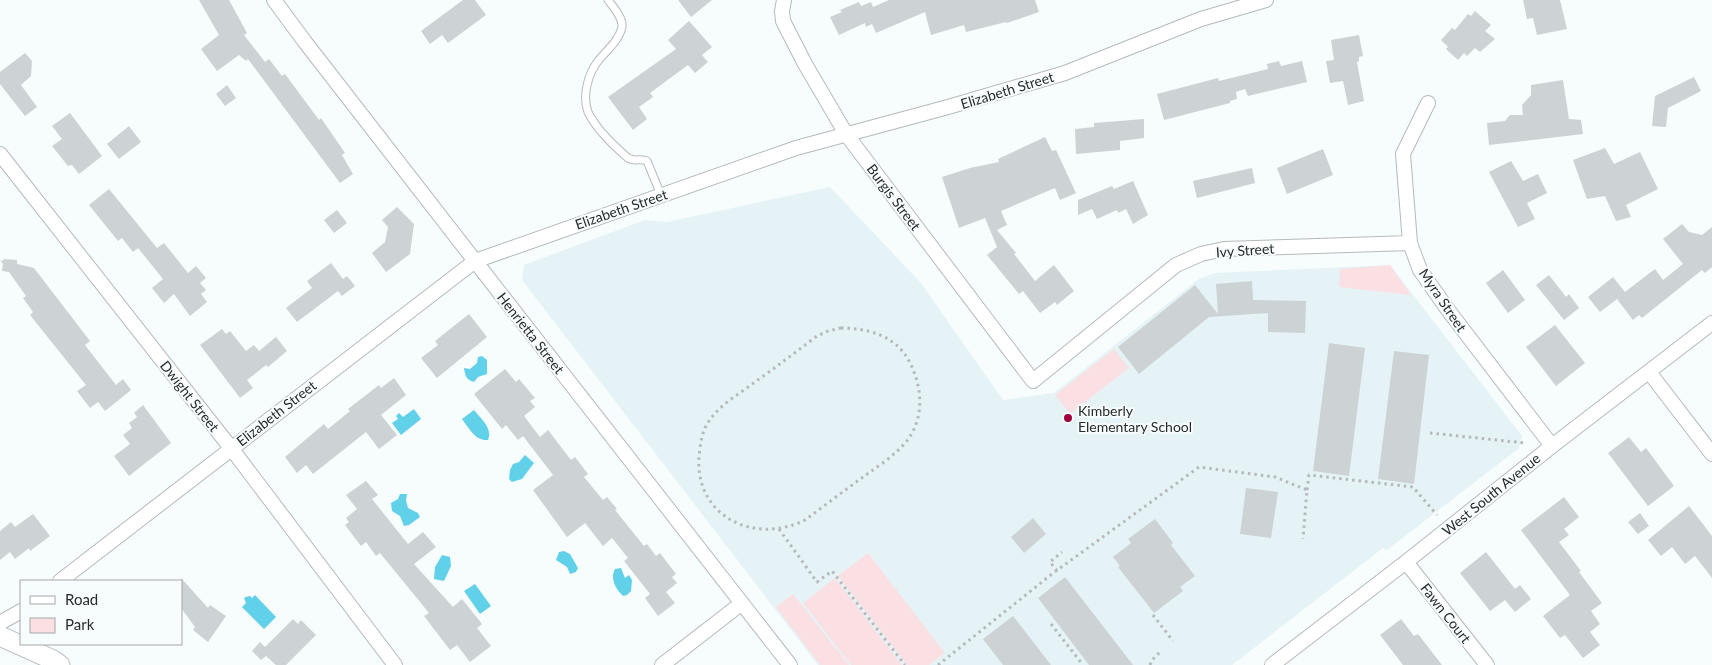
<svg xmlns="http://www.w3.org/2000/svg" width="1712" height="665" viewBox="0 0 1712 665" font-family="Lato,sans-serif">
<style>
.built{fill:#e5f3f7}
.green{fill:#fae0e2}
.water{fill:#61d1ea}
.building{fill:#cdd2d4}
.lines{fill:none;stroke-linecap:round;stroke-linejoin:round}
.lane-casing{stroke:#b5babc;stroke-width:9}
.street-casing{stroke:#b5babc;stroke-width:16}
.secondary-casing{stroke:#b5babc;stroke-width:21}
.path{stroke:#b5b9b9;stroke-width:3;stroke-dasharray:2.5 4;stroke-linecap:butt}
.lane{stroke:#fff;stroke-width:7}
.street{stroke:#fff;stroke-width:14}
.secondary{stroke:#fff;stroke-width:19}
.poi-dot{fill:#a0013c;stroke:#f7fcfd;stroke-width:2}
.labels{text-anchor:middle;dominant-baseline:central;stroke-width:4;stroke-linejoin:round;paint-order:stroke}
.street-label{font-size:14px;fill:#292b2b;stroke:#f7fcfd}
.poi-label{font-size:14px;fill:#292b2b;stroke:#f7fcfd;text-anchor:start}
</style>
<rect width="100%" height="100%" fill="#f7fcfd"/>
<path class="built" d="M830,187L920,282L1003,400L1054,393L1199,279L1215,273L1390,265L1522,436L1519,448L1387,550L1383,548L1232,665H818L522,280L524,265L645,220L667,222Z"/>
<path class="green" d="M1390,265L1411,295L1339,287L1340,269Z
M1114,349L1129,368L1070,414L1055,395Z
M868,553L945,653L929,665H907L838,576Z
M835,578L902,665H851L803,603Z
M793,594L849,665H820L776,607Z"/>
<path class="water" d="M482,356L487,360V374L478,377L474,382C466,380 465,375 464,368L470,369L477,363L478,357Z
M414,409L421,419L401,435L392,423L398,419L396,416L399,413L403,417Z
M474,410C481,419 493,428 488,440C475,441 469,428 462,419Z
M525,455L534,463L522,479L512,482L509,479L510,470L513,464L519,462Z
M400,494H407L406,500L408,508L418,513L420,517L409,525L404,526L400,516L392,511L391,503L398,499Z
M564,551L570,554L578,568L576,572L570,574L567,567L556,560L559,552Z
M442,555L450,557L451,566L444,581L434,579L435,567Z
M621,568L625,578L629,575L632,580L631,591L627,595L623,596C615,588 610,579 615,569Z
M475,584L491,606L480,614L464,591Z
M255,595L276,617L264,629L242,607L246,603L244,598L246,597L250,596L252,598Z"/>
<path class="building" d="M199,0H229L247,33L244,35L265,62L269,59L282,76L285,74L319,120L321,118L345,153L342,155L353,174L340,183L248,59L246,61L239,55L217,71L201,49L219,35Z
M463,0H475L486,15L448,43L442,35L430,44L421,31Z
M678,0H712L691,17Z
M889,0H1035L1039,12L1007,23L1006,22L966,32L964,25L931,35L925,12L876,33L872,24L866,27L865,23L839,35L830,17L842,12L840,10L859,2L861,6L871,2L873,7Z
M1523,0H1560L1567,29L1537,35L1533,18L1527,19Z
M1475,11L1491,25L1485,31L1495,39L1480,52L1475,48L1467,56L1464,53L1458,60L1446,49L1448,47L1441,40L1452,28L1455,30L1468,14L1471,16Z
M689,21L712,47L702,55L708,62L695,73L688,65L650,93L653,97L639,107L647,119L633,130L608,97L676,49L668,40Z
M1359,35L1363,56L1359,57V61L1357,62L1364,101L1348,105L1343,81L1330,83L1326,61L1334,60L1331,40Z
M25,53L32,61L31,76L21,85L37,107L25,116L0,84V72Z
M1279,61L1281,66L1302,61L1307,82L1248,96L1245,89L1236,92L1237,99L1230,101V103L1164,120L1157,94L1218,78L1219,81L1268,69L1267,64Z
M1694,77L1701,91L1668,108L1666,127L1652,126L1655,96Z
M1563,80L1569,119L1581,120L1583,134L1489,145L1487,123L1505,121L1510,115H1523L1522,105L1531,95V85Z
M227,85L236,98L225,106L216,94Z
M70,113L102,156L79,174L72,165L68,166L52,146L62,139L52,126Z
M1144,119V138L1120,141V150L1076,154L1075,129L1094,127V123Z
M129,126L141,142L119,159L107,144Z
M1045,137L1052,151L1056,150L1076,193L1060,200L1055,188L1001,211L1007,225L997,230L1016,253L1014,254L1035,281L1054,265L1074,291L1057,305L1055,302L1040,313L1023,291L1019,294L987,255L997,247L985,218L959,228L942,177L970,168L999,162L998,159Z
M1605,148L1614,164L1640,152L1658,189L1626,205L1631,217L1616,221L1605,196L1587,199L1573,160Z
M1323,149L1333,175L1287,194L1277,168Z
M1511,161L1523,181L1538,174L1547,193L1527,203L1535,219L1518,227L1489,172Z
M1252,168L1255,183L1197,198L1193,181Z
M1133,181L1148,215L1133,224L1126,209L1118,213L1117,210L1097,219L1092,209L1078,215V200L1112,186L1114,189Z
M109,189L157,248L164,243L188,273L196,266L206,278L200,283L206,290L201,294L207,302L190,316L174,294L164,303L152,288L163,279L138,248L133,252L122,238L118,241L89,205Z
M397,207L414,224L410,254L386,272L372,253L385,242L388,227L382,220Z
M337,210L347,223L334,233L324,220Z
M1682,224L1689,232L1702,235L1712,227V267L1705,273L1702,270L1642,318L1639,315L1633,320L1617,299L1600,312L1588,297L1613,277L1625,292L1655,269L1663,280L1683,264L1663,239Z
M3,259L17,260V264L34,268L90,341L85,345L116,385L123,379L131,390L105,411L98,402L90,408L77,391L86,385L30,315L33,312L23,298L26,296L9,272L2,271L3,264L0,260L3,261Z
M331,263L343,279L347,276L355,286L342,296L338,291L297,322L286,308L312,288L307,281Z
M1503,270L1525,300L1508,313L1486,283Z
M1549,275L1566,297L1569,294L1579,308L1564,320L1536,285Z
M1252,281L1253,300L1306,301L1305,333L1268,332V313L1209,317L1139,374L1118,347L1195,285L1218,314L1216,284Z
M469,314L487,337L437,378L421,358L438,345L435,341Z
M1555,325L1585,363L1556,386L1526,347Z
M222,329L226,334L230,331L246,351L254,345L259,351L276,337L287,351L268,367L266,365L247,380L253,388L240,398L200,345Z
M1329,343L1365,348L1349,476L1313,471Z
M1394,351L1429,355L1414,484L1378,479Z
M505,369L516,382L519,379L535,398L530,401L535,407L524,416L540,437L548,430L571,460L575,457L588,474L584,477L603,500L607,497L617,509L615,510L644,546L647,544L656,556L660,553L676,574L672,577L677,583L666,592L675,603L658,616L645,598L650,594L624,561L628,558L612,538L603,546L585,523L567,537L533,490L553,475L523,436L518,440L506,425L502,429L474,394Z
M394,378L406,395L381,415L397,435L379,449L366,432L313,474L306,465L297,473L285,457L324,424L328,429L350,411L348,409L379,385L381,388Z
M143,405L171,443L129,476L114,456L130,444L123,435L132,428L129,423L137,417L134,413Z
M1629,437L1641,452L1646,448L1674,486L1648,506L1608,453Z
M366,481L378,495L372,499L408,544L423,532L436,547L414,564L453,607L462,599L482,624L477,628L491,646L470,662L457,645L450,650L424,616L429,613L380,553L376,556L366,542L361,546L345,525L349,522L346,518L357,509L346,495Z
M1246,488L1278,492L1271,538L1240,534Z
M1564,497L1579,517L1564,529L1569,535L1559,542L1581,571L1579,572L1602,603L1591,611L1600,624L1590,632L1600,645L1583,658L1565,635L1560,638L1543,616L1570,595L1521,530Z
M1689,506L1712,536V578L1695,556L1685,564L1672,547L1661,556L1648,540Z
M1640,513L1649,526L1638,534L1628,522Z
M33,514L50,536L30,551L29,548L15,559L10,552L0,560V531L11,522L15,527Z
M1033,518L1046,534L1024,553L1011,537Z
M1155,519L1173,543L1171,545L1195,576L1180,587L1183,591L1154,613L1118,567L1120,566L1113,557L1131,543L1128,539Z
M1486,552L1515,589L1520,585L1531,599L1515,612L1505,600L1490,611L1460,573Z
M1065,577L1133,665H1089L1038,598Z
M181,578L208,608L210,605L226,616L208,642L193,630L195,627L181,608Z
M1013,616L1051,665H1003L983,639Z
M293,619L298,624L301,620L316,635L286,665H276L266,656L261,660L252,651L260,642L265,647Z
M1401,619L1414,636L1418,634L1442,665H1403L1380,635Z"/>
<g class="lines">
<g class="lane-casing">
<path id="lane" d="M608,0C613,7 623,17 622,27C619,41 606,51 598,61C588,74 582,96 588,112C596,129 614,146 628,158C634,162 641,158 647,161L661,195"/>
</g>
<g class="street-casing">
<path id="street" d="M274,0L305,42L475,261L790,665
M784,0L782,11L783,21L805,64L846,134L1033,381L1176,265L1201,254L1224,249L1410,243
M1428,103L1403,154L1410,243L1420,270L1448,310L1552,446
M0,154L231,448L395,665
M1649,372L1712,454
M1406,562L1487,665
M60,581L475,261L796,148L948,107L1065,73L1201,19L1266,0
M0,623L21,611
M662,665L742,603
M1272,665L1406,562L1552,446L1712,323"/>
</g>
<g class="secondary-casing">
<path id="secondary" d="M0,636L53,660L60,665"/>
</g>
<path class="path" d="M841,328C868,328 896,336 909,361C923,387 925,420 905,443C893,457 877,467 863,477C844,491 824,506 805,520C755,545 695,517 699,457C700,447 701,437 705,428C715,407 738,395 755,382C776,367 796,352 817,336L828,331Z
M1430,433L1525,443
M1307,490L1309,475L1413,487L1437,515
M779,529L817,582L832,571L905,665
M1057,571L1050,562L1062,552
M1153,615L1173,641
M1051,624L1083,665
M938,665L1052,574L1199,467L1275,477L1307,490L1303,539
M1150,665L1152,660L1161,651"/>
<use href="#lane" class="lane"/>
<use href="#street" class="street"/>
<use href="#secondary" class="secondary"/>
</g>
<circle class="poi-dot" cx="1068" cy="418" r="5"/>
<g class="labels">
<g class="street-label">
<text transform="translate(1007 90) rotate(-17)">Elizabeth Street</text>
<text transform="translate(894 197) rotate(53)">Burgis Street</text>
<text transform="translate(621 209) rotate(-19)">Elizabeth Street</text>
<text transform="translate(1245 250) rotate(-4)">Ivy Street</text>
<text transform="translate(1443 300) rotate(56)">Myra Street</text>
<text transform="translate(531 333) rotate(52)">Henrietta Street</text>
<text transform="translate(190 396) rotate(52)">Dwight Street</text>
<text transform="translate(276 413) rotate(-38)">Elizabeth Street</text>
<text transform="translate(1491 494) rotate(-39)">West South Avenue</text>
<text transform="translate(1446 613) rotate(52)">Fawn Court</text>
</g>
<g class="poi-label">
<text x="1078" y="410">Kimberly<tspan x="1078" dy="16">Elementary School</tspan></text>
</g>
</g>
<rect x="20" y="580" width="162" height="65" fill="#f7fcfd" stroke="#a5a8a9"/>
<rect x="30" y="596" width="25" height="8" fill="#ffffff" stroke="#a5a8a9"/>
<text x="65" y="605" font-size="15" fill="#292b2b">Road</text>
<rect x="30" y="618" width="25" height="15" fill="#fae0e2" stroke="#a5a8a9"/>
<text x="65" y="630" font-size="15" fill="#292b2b">Park</text>
</svg>
